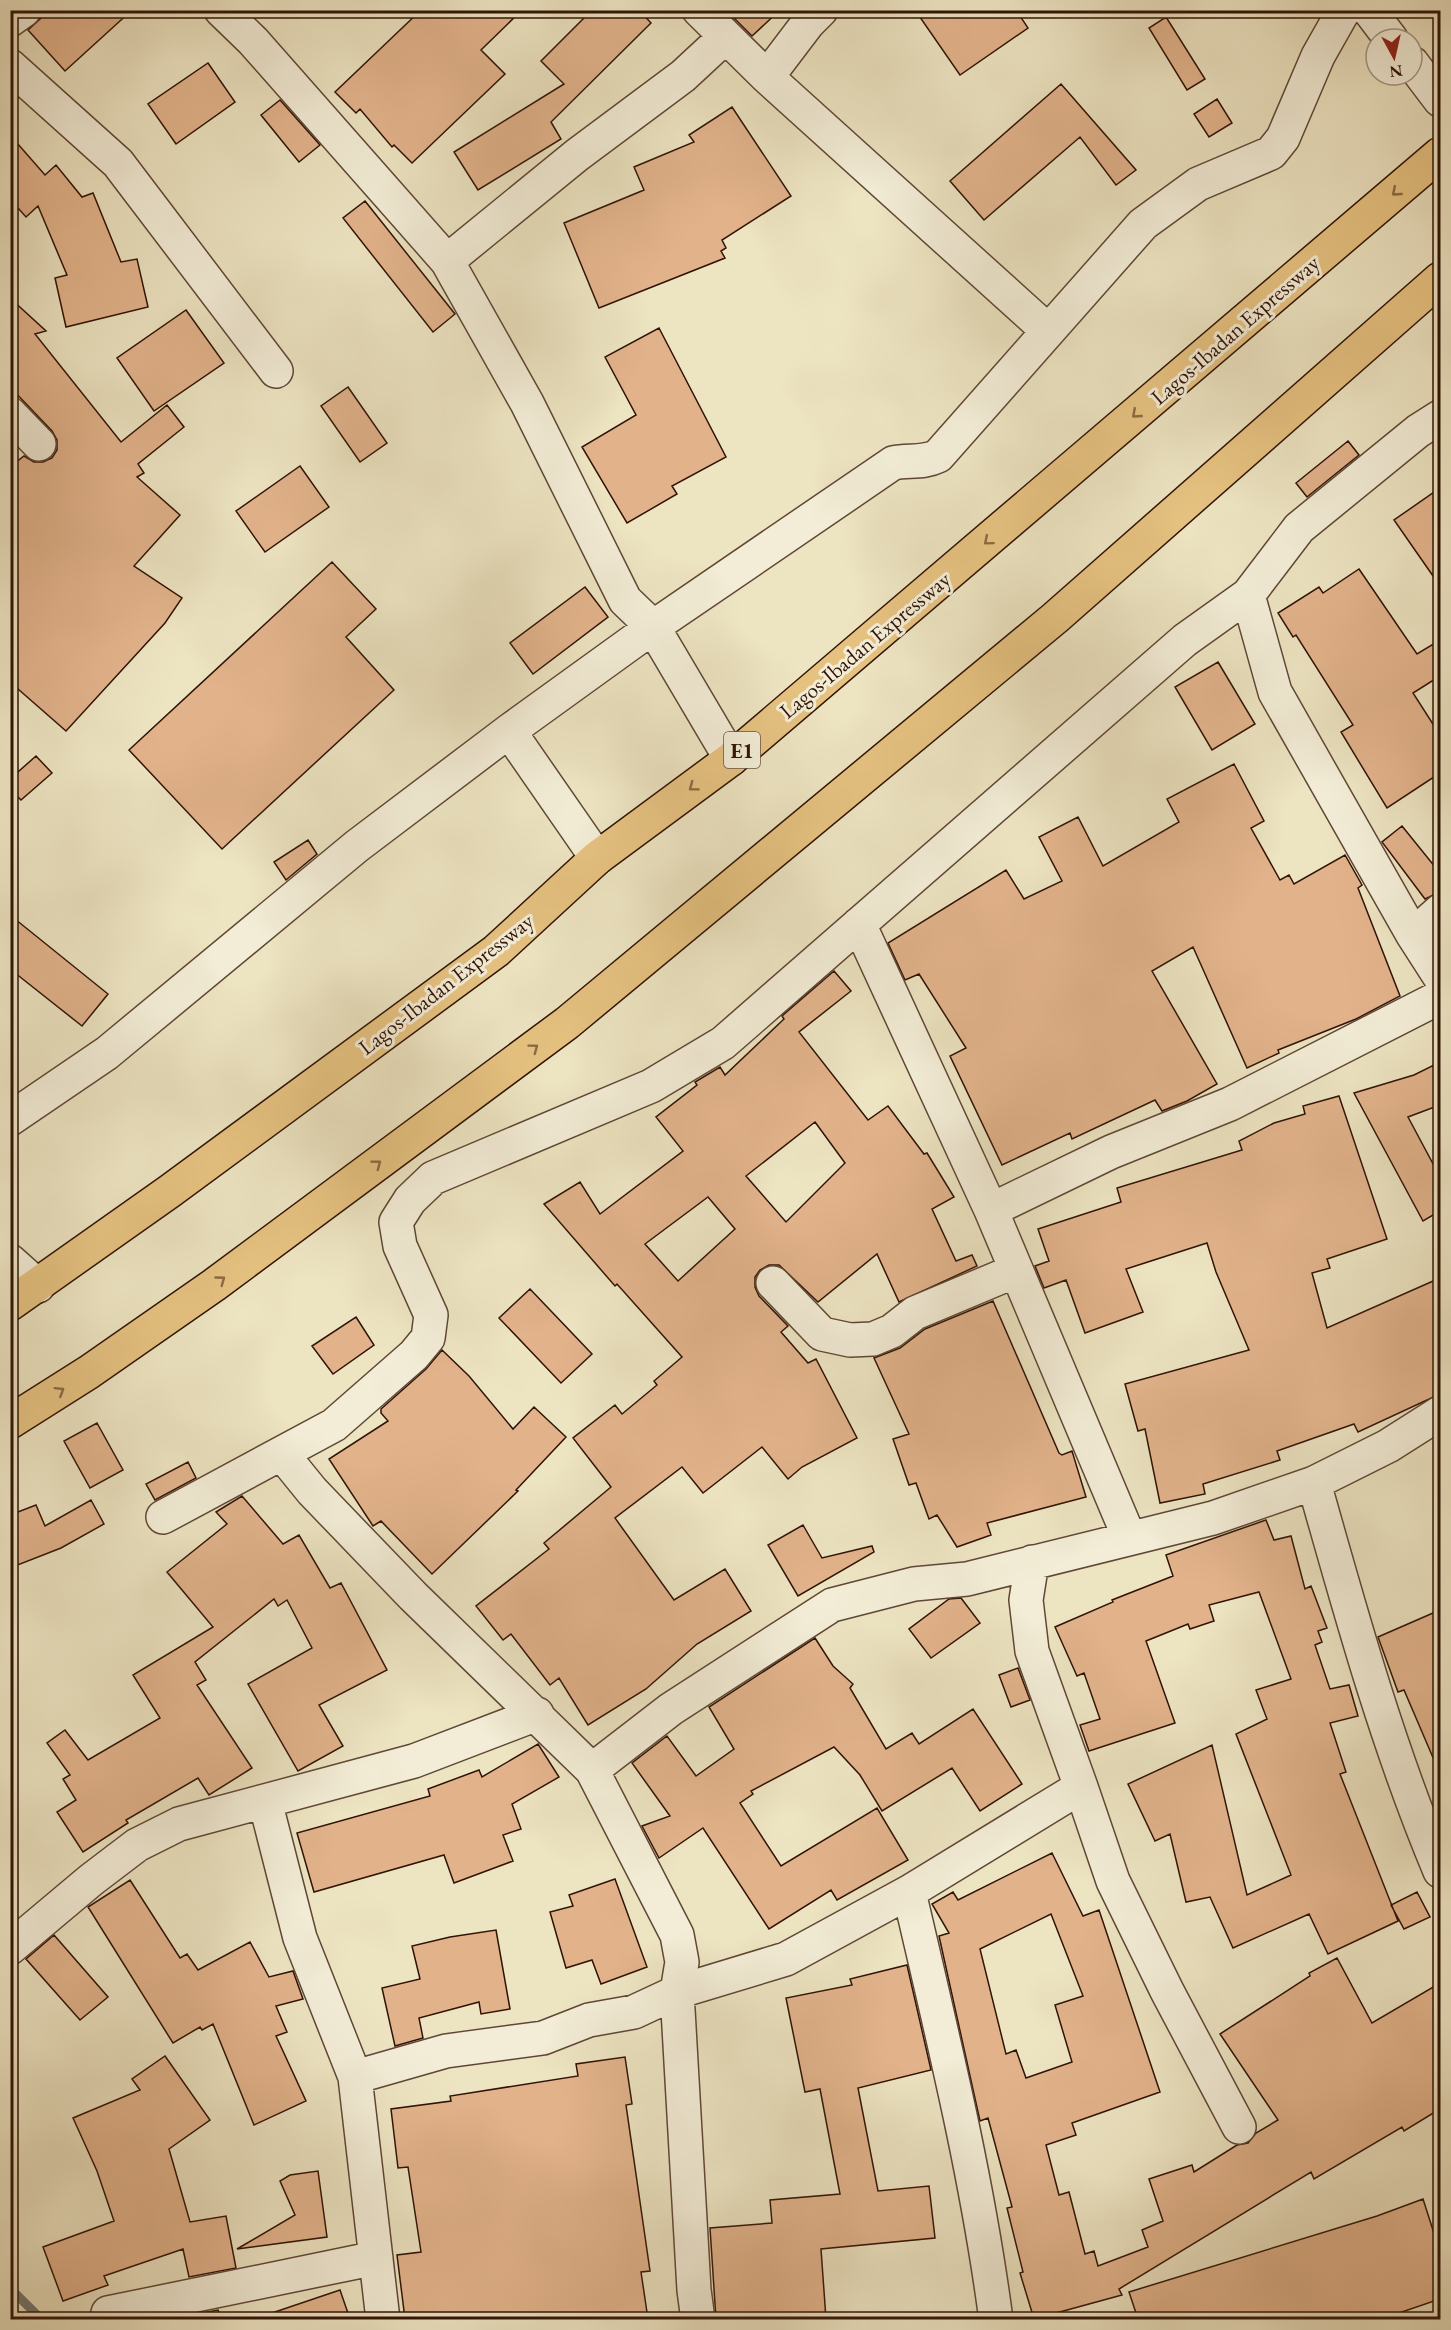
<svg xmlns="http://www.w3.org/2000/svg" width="1451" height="2330" viewBox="0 0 1451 2330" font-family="'EB Garamond',serif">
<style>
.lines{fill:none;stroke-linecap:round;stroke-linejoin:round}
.stream{stroke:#717873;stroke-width:9}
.building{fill:#e2b38b;stroke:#301306;stroke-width:1.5;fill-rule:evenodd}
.minor-casing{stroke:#5f4735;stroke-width:36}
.highway-casing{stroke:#301306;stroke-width:36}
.minor{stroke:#f3edd7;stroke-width:33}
.highway{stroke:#e6c281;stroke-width:33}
.oneway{stroke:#8b6a44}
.labels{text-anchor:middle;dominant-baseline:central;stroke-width:6;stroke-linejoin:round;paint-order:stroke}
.shield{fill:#f3edd7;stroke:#6a5445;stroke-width:1.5}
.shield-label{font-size:21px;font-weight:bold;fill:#301306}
.street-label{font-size:22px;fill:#301306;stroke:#f3edd7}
</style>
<rect width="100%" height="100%" fill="#ede4c2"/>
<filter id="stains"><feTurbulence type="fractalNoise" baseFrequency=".00333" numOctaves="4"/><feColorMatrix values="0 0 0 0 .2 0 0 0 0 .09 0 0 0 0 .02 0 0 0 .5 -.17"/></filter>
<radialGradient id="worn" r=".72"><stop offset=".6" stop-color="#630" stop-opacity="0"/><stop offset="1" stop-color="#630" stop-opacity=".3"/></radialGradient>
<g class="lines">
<path class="stream" d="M10,2288L42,2320"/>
</g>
<path class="building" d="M50,10H132L65,71L28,30Z
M421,10H522L481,50L505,74L412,163L394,145L392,147L360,109L356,113L335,92Z
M592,10H639L651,23L551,122L561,139L478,190L454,152L564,84L541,61Z
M726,10H780L752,36Z
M915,10H1016L1028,28L960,75Z
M1166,17L1205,79L1187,90L1149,28Z
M208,63L235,102L176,144L148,104Z
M1061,84L1136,170L1116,185L1080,137L984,220L950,181Z
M1217,99L1232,123L1209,137L1194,114Z
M280,100L320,145L299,162L261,115Z
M732,107L791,196L722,240L726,248L721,251L725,258L599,308L564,223L644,190L634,167L694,142L689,135Z
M10,135L45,175L56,165L82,197L93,193L121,262L137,259L148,307L66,327L55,278L67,275L38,206L26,217L10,199Z
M365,201L455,314L433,332L343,218Z
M10,298L46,331L35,334L121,442L167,405L184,427L138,464L144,473L137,477L180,515L134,566L182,598L165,623L66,731L10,682V467L24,456L34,462H43L52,458L57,450V440L52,431L10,387Z
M186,310L224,363L154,411L117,358Z
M659,328L726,457L672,486L677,494L627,523L582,447L636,415L605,357Z
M348,387L387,443L360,462L321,406Z
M1348,441L1359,455L1307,497L1296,483Z
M300,466L329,507L265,552L236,511Z
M1440,488V586L1394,520Z
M332,562L376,609L346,637L394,690L222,849L129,750Z
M1359,569L1417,654L1440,640V676L1413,693L1440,735V773L1387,808L1341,732L1353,725L1296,635L1293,637L1278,613L1319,587L1323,593Z
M585,587L608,617L533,674L510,643Z
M1218,662L1255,724L1212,750L1175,687Z
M36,756L52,773L21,800L10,789V779Z
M1234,764L1264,821L1251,828L1280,880L1289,875L1294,884L1345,855L1362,885L1358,888L1400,996L1356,1019L1278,1050L1279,1053L1247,1068L1193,947L1152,971L1217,1084L1187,1101L1162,1111L1155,1100L1072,1139L1070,1133L1002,1165L950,1056L966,1048L919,974L905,980L888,943L1006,870L1024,899L1062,881L1039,837L1078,817L1103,866L1179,822L1167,799Z
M1402,826L1440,873V892L1425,899L1382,842Z
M308,840L317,854L286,880L274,862Z
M10,915L108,994L82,1026L10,969Z
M834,971L851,991L799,1032L868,1120L888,1106L924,1154L927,1153L954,1197L932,1209L956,1261L972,1255L977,1266L899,1302L877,1254L818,1302L779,1265H769L760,1270L755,1277V1287L759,1296L788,1326L781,1332L808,1363L816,1359L857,1438L802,1467L788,1479L762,1447L703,1493L682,1467L615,1518L674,1600L725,1569L751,1611L697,1644L646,1689L588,1725L559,1678L550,1685L511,1634L503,1640L476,1606L549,1549L544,1543L611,1487L573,1438L615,1405L622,1414L657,1385L654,1381L682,1357L617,1284L615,1286L544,1204L580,1182L600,1214L683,1151L656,1117L697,1085L695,1082L720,1067L725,1075L784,1019L782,1016ZM815,1122L845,1163L786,1222L746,1176ZM708,1197L735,1229L678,1281L645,1244Z
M1434,1065L1440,1084V1105L1408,1117L1440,1177V1211L1423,1221L1354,1093L1414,1075Z
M1339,1096L1387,1239L1327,1259L1330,1268L1312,1273L1327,1328L1440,1278V1394L1358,1432L1354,1424L1277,1451L1280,1460L1203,1484L1205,1494L1160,1503L1145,1429L1138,1431L1125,1384L1249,1350L1216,1272L1207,1243L1126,1269L1143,1312L1085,1333L1066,1280L1044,1288L1035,1266L1049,1261L1038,1229L1121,1202L1117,1188L1242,1150L1239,1141L1274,1123L1305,1114L1303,1106Z
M530,1289L592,1354L561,1383L499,1318Z
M993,1301L1059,1453L1062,1455L1072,1451L1086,1497L987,1523L991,1535L957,1547L937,1515L929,1519L916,1483L909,1485L893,1439L909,1434L874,1358L900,1348L925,1329Z
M356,1317L374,1345L333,1374L312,1346Z
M442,1350L469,1376L513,1429L534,1407L566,1437L516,1490L518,1491L432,1574L381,1521L373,1526L329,1459L388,1421L381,1413V1409L426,1369Z
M97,1423L123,1470L90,1488L64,1441Z
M188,1462L196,1478L155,1500L146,1484Z
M242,1496L283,1544L299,1535L330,1588L341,1583L387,1670L319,1705L343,1746L298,1771L248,1684L312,1648L287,1600L278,1606L274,1599L195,1662L206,1680L197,1685L252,1768L209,1795L198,1778L126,1820L128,1823L83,1852L57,1812L76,1800L63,1779L70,1775L47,1743L65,1730L88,1760L160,1718L133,1675L213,1627L167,1572L227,1524L216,1512Z
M91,1500L104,1524L61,1548L10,1568V1515L36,1505L45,1526Z
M1266,1520L1274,1540L1291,1536L1305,1589L1311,1586L1327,1628L1318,1631L1322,1642L1315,1645L1330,1689L1349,1685L1358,1716L1330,1723L1346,1772L1340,1774L1398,1921L1328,1954L1309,1914L1233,1948L1210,1897L1186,1902L1170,1834L1155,1841L1128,1784L1212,1745L1247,1895L1291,1875L1236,1734L1267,1719L1256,1690L1291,1679L1259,1592L1209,1605L1214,1621L1190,1629L1188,1624L1146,1641L1175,1723L1089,1751L1080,1725L1100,1719L1084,1673L1077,1676L1055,1627L1113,1602L1112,1600L1173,1576L1166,1555Z
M803,1525L822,1558L872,1546L874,1552L798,1596L768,1545Z
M961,1598L980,1623L931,1658L909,1629L949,1599Z
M1440,1610V1774L1404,1690L1398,1692L1378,1637Z
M815,1638L833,1666L853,1684L850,1688L886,1749L912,1733L919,1744L973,1709L1022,1784L980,1811L952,1768L882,1811L860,1775L834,1747L751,1791L753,1794L740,1803L781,1866L877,1808L908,1860L837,1900L831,1890L769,1929L703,1828L659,1858L642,1826L670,1816L632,1763L667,1736L696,1776L734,1749L709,1707Z
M1018,1668L1030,1700L1011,1707L999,1675Z
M538,1744L559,1777L512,1804L521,1829L503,1835L513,1861L454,1883L444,1855L314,1892L297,1833L430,1796L428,1789L479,1770L482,1777Z
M1052,1853L1083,1916L1099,1910L1160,2092L1072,2123L1076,2135L1046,2145L1059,2195L1069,2192L1085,2254L1094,2251L1098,2266L1148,2247L1142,2230L1163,2221L1149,2179L1192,2165L1194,2172L1237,2145L1248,2143L1256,2133L1278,2120L1220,2034L1310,1976L1309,1973L1337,1958L1372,2023L1440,1983V2109L1404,2131L1402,2127L1314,2179L1311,2172L1119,2289L1122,2295L1034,2319L1020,2273L1023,2272L1007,2208L1012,2207L988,2118L980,2121L939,1936L949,1933L932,1904L953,1892L958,1900ZM1051,1914L1083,1996L1055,2005L1072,2062L1026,2078L1016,2050L1006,2054L980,1949Z
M615,1879L647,1967L601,1984L592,1960L566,1968L550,1912L573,1906L569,1895Z
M130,1880L180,1958L187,1954L198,1970L250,1942L269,1977L293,1971L303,1999L276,2006L287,2032L276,2036L306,2101L254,2125L213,2024L202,2030L200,2027L173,2043L88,1907Z
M1417,1892L1430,1917L1404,1929L1391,1905Z
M496,1930L510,2009L481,2014L479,2002L419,2018L423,2038L395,2046L382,1988L420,1979L412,1946L450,1937Z
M54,1935L108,1997L80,2020L26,1959Z
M907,1965L931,2070L858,2088L878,2191L929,2186L935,2238L821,2249L826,2319H716L710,2228L772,2223L770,2200L840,2194L820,2089L805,2092L786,1998L852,1985L850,1979Z
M165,2056L210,2120L169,2149L190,2222L226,2216L236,2268L189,2277L183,2249L104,2276L108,2285L63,2301L43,2247L114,2221L97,2171L73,2118L140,2090L132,2079Z
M625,2057L632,2104L626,2105L650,2271L641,2272L648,2319H405L397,2255L421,2252L408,2167L398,2168L391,2109L451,2101L450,2096L578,2076L576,2064Z
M318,2171L327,2237L237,2249L295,2215L280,2181L290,2175Z
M1423,2199L1440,2252V2299L1396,2314L1397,2319H1138L1129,2292L1377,2216Z
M340,2290L350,2319H264L263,2316Z
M218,2310L222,2319H197L196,2314Z"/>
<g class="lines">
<g class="minor-casing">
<path id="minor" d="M221,10L253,41L447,261L527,403L625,600L653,627L731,759
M699,10L767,77L1047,330
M1369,10L1391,39
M10,20L24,10
M1412,63L1440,100
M10,66L118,163L276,371
M767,77L808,23L821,10
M447,261L577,155L683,76L725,37
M10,414L39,444
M1440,417L1418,431L1299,528L1248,595L1275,692L1413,935L1440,977
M509,731L597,858
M859,924L991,1210L1129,1537
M1413,935L1440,911
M10,1119L107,1053L357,846L509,731L653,627L893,463C909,460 924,463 938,456L1143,224L1198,184L1271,153L1283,138L1318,56L1344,10
M991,1210L1111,1152L1230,1104L1440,997
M10,1261L38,1286
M773,1283L822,1334L850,1340L873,1339L892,1331L915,1313L1015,1271
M282,1454L312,1491L413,1596L592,1770L677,1935L682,1962L677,1992L694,2290L698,2320
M1314,1483C1351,1614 1387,1745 1440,1871
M163,1517L334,1425L414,1355L428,1338L431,1315L400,1246L396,1222L410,1200L433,1178L651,1086L723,1043L1185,640L1248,595
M592,1770L671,1709L832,1605L914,1584L967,1579L1213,1518L1314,1483L1388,1446L1440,1413
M1081,1787L1113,1881L1167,1991L1239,2127
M265,1801L300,1938L355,2077L383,2320
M909,1892C942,2034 977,2175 996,2320
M10,1948L91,1880L137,1845L179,1824L414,1761L537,1714
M355,2077L446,2051L543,2038L589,2020L634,2012L677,1992L786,1959L909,1892L1081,1787L1032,1651L1026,1600L1032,1562
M108,2313L376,2258"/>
</g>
<g class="highway-casing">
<path id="highway" d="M10,1304L170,1191L496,951L597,858L731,759L1440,154
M10,1422L89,1372L214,1285L567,1023L1055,618L1440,279"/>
</g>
<use href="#minor" class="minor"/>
<use href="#highway" class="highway"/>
</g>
<defs><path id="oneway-chevron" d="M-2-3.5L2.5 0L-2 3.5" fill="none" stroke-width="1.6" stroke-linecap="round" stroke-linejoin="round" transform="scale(1.5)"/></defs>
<g class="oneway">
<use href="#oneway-chevron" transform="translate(1396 192) rotate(139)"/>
<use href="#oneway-chevron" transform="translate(1136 414) rotate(139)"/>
<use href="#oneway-chevron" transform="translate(988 541) rotate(140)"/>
<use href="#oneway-chevron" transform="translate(693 787) rotate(143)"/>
<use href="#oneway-chevron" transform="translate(534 1048) rotate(-37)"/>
<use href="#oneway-chevron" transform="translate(377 1164) rotate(-37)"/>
<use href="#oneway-chevron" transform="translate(221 1280) rotate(-36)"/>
<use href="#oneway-chevron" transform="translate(60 1391) rotate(-32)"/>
</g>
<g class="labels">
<rect class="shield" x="724" y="732" width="36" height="36" rx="4.5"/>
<g class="shield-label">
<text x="742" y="750">E1</text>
</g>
<g class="street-label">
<text transform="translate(1235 330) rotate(-41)">Lagos-Ibadan Expressway</text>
<text transform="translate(865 645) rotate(-40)">Lagos-Ibadan Expressway</text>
<text transform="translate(446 984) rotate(-38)">Lagos-Ibadan Expressway</text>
</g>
</g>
<rect width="1451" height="2330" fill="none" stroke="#ede4c2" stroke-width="36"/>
<rect x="12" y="12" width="1427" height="2306" fill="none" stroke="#301306" stroke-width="3"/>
<rect x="18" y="18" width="1415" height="2294" fill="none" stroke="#301306" stroke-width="1.5"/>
<g transform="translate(1394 57) rotate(172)"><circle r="28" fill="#f3edd7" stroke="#a59683" stroke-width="1.5"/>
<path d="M0-4.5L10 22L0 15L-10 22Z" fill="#8f2418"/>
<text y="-9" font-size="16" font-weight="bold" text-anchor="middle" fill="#301306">N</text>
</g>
<rect width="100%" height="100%" filter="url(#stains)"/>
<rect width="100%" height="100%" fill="url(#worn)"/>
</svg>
